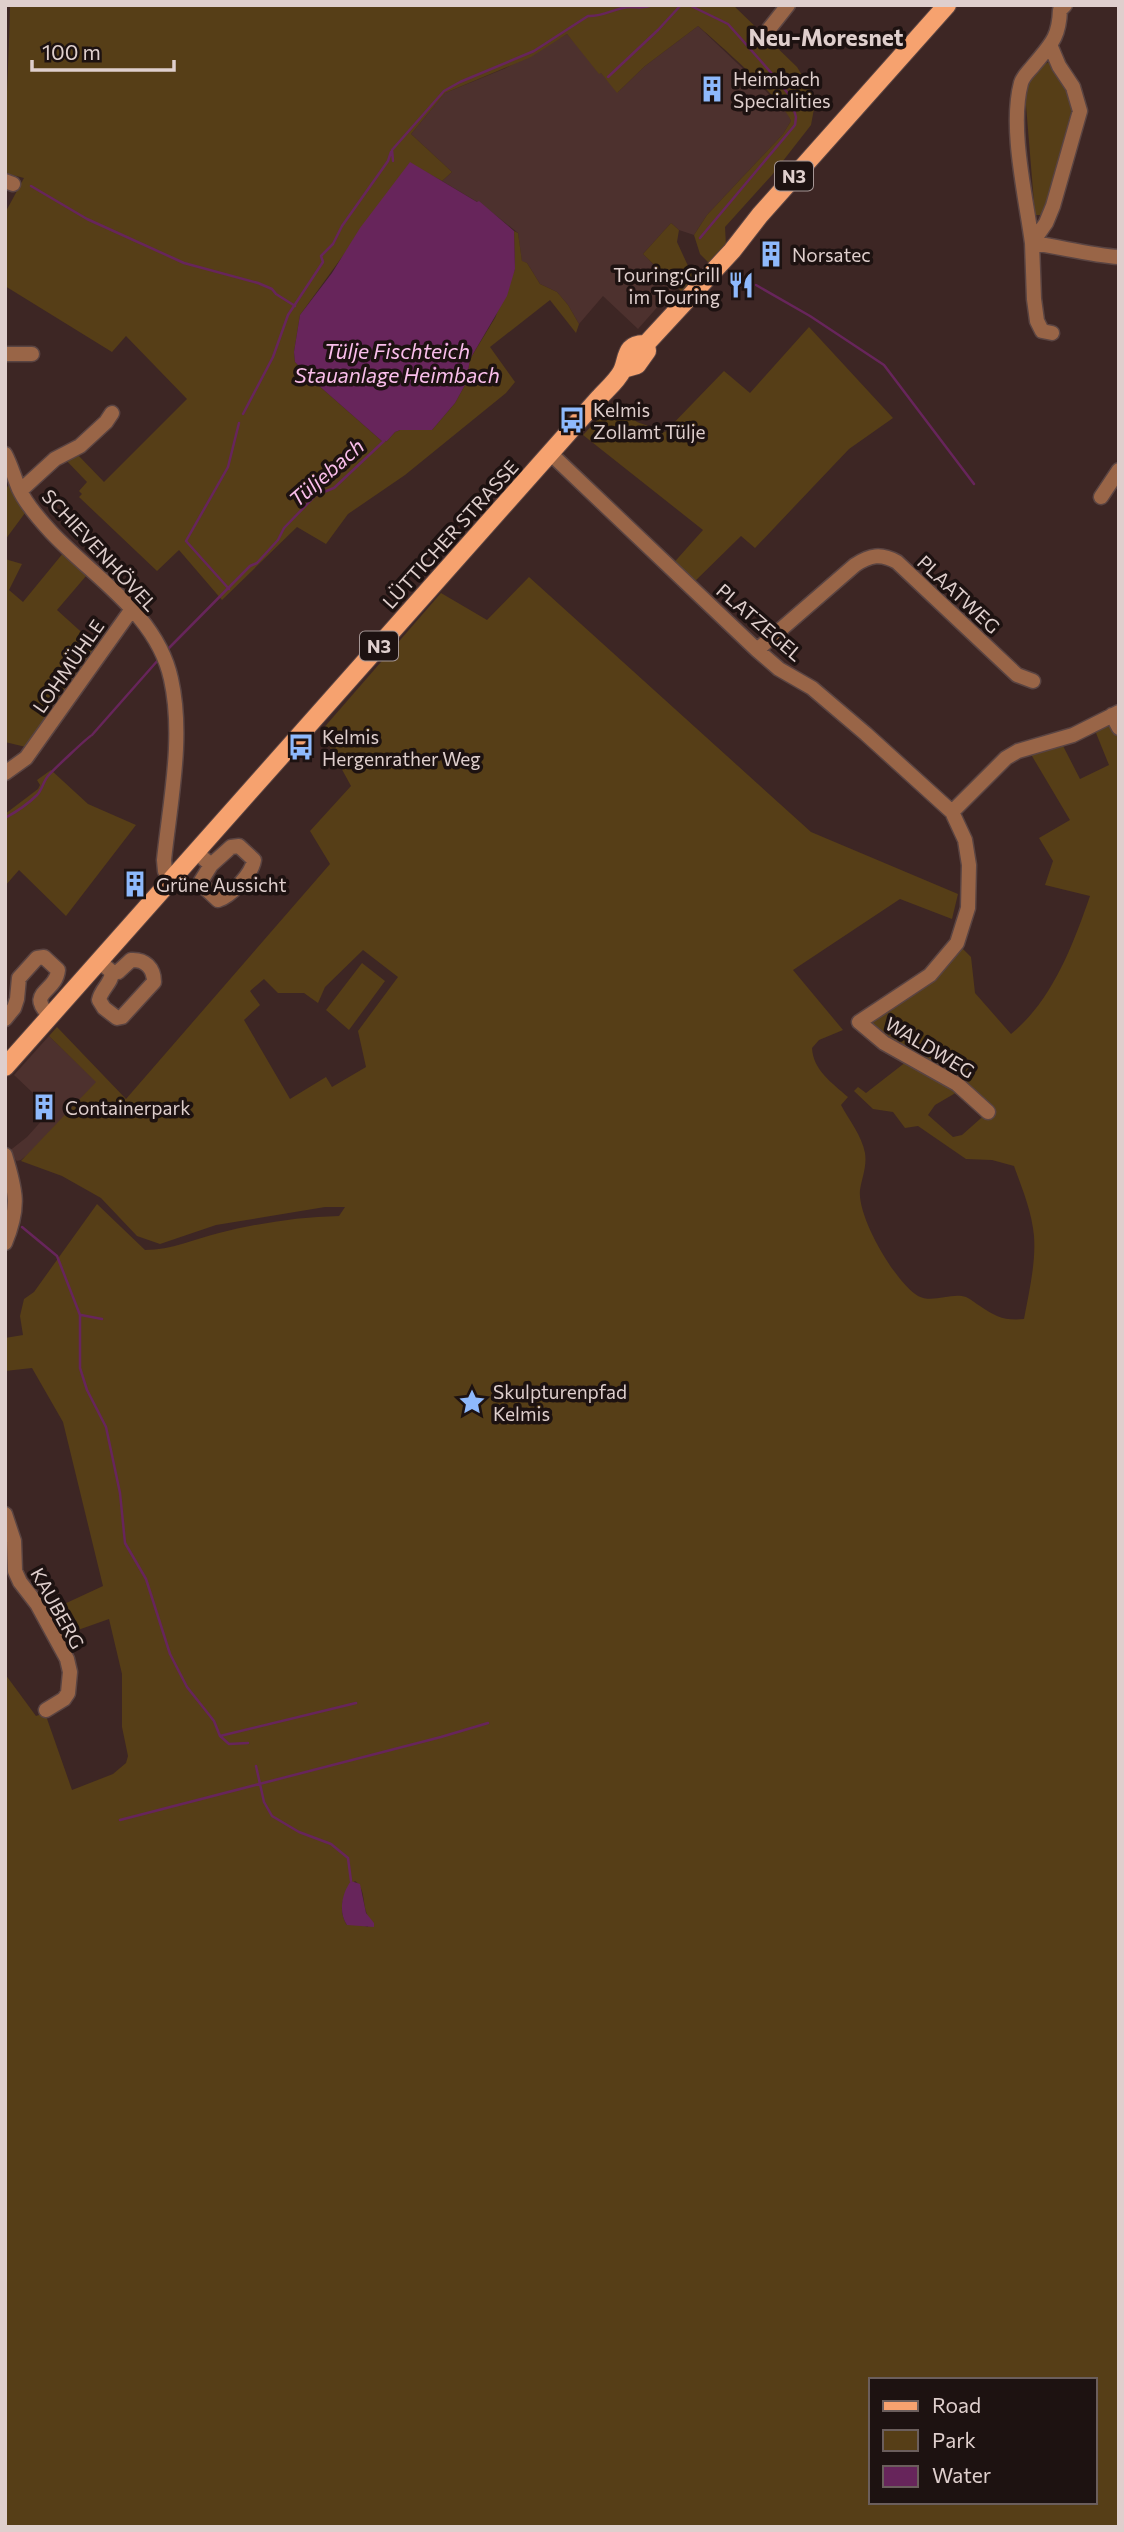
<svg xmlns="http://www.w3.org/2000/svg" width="1124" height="2532" viewBox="0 0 1124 2532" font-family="Commissioner,sans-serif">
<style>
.built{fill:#4d312e}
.green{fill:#563e17;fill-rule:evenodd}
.water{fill:#67255b}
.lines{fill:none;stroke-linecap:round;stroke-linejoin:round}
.stream{stroke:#67255b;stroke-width:2.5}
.minor-casing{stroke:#5a4442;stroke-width:17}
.major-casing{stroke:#5a4442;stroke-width:20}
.minor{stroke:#996547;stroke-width:14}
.major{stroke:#f6a26f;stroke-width:18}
.labels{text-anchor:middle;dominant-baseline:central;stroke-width:7;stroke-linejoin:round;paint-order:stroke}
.shield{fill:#1d1211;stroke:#a59695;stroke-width:2}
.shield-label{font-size:18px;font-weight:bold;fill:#dfcfcd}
.poi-label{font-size:19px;fill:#dfcfcd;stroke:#1d1211;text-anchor:start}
.street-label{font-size:19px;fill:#dfcfcd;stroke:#1d1211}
.water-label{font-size:21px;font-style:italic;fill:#fabeeb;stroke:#1d1211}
.quarter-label{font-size:23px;font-weight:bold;fill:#dfcfcd;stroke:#1d1211}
</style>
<rect width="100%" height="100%" fill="#3d2624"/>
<path class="built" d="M698,26L758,83L788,114L791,121L783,134L707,215L694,235L679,230L671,223L643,254L676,286L638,329L603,296L579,324L568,305L557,292L540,284L527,263L522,262L518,233L484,206L442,181L452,172L411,134L445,93L506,68L567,34L618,92L645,66Z
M49,1036L97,1082L31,1152L21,1160L17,1161L8,1152L27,1137L45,1117L33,1105V1093L14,1075Z"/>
<path class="green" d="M10,5H733L797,67L816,98L811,125L772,175L725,227L726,246L710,264L700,254L694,235L707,215L783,134L791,121C782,99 719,44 698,26L645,66L617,93L601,73L599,74L567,34L531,57L445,93L411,134L452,172L442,181L410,163L300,315L294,352L295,362L317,384L383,442L387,441L395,432L400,430H432L455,403L466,383L470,359L495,318L515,269L514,231L518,233L522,261L527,263L540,284L557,292L568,305L579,324L576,333L550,300L490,347L515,382L506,393L405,475L348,514L326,544L297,527L222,600L179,550L157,571L79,497L82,494L79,491L87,482L63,457L76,453L104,482L187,399L126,336L112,352L5,286V213L24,178L5,173C5,117 9,61 10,5Z
M1050,62L1066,84L1072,109L1044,211L1041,215H1035L1025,93C1030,80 1036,66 1050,62Z
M671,223L679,230L677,242L694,279L682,292L643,254Z
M809,327L893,418L849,449L755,548L741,536L690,586L670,567L703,530L583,435L614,402L637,422L665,432L724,371L750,393Z
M9,484L25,513L5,540V491Z
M64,552L86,576L57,610L100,649L30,748L5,742V559L22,564L9,590L23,602Z
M529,577L811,832L958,894L952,919L900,899L793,970L843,1030L819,1040L812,1048C813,1070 832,1083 848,1097L841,1105C849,1120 862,1136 865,1153C867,1167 862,1177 860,1190C857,1217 895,1282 918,1296C933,1304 951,1292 966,1297C971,1299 976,1304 980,1306C996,1317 1005,1321 1024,1319C1029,1292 1036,1263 1034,1236C1032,1212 1022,1188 1014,1166L992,1160L966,1159L918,1126L905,1128L893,1112L873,1109L854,1091L858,1087L866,1093L911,1058L859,1022L930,975L957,943L971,957L975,993L1011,1034C1052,1001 1073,945 1090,896L1045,885L1053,861L1039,838L1070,820L1029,751L1061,742L1080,779L1109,765L1094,728L1119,714V2527H5V1674L36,1716L45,1713L72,1790L113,1774L126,1763L128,1756L122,1727V1674L109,1619L61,1636L47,1612L103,1586L63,1422L32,1368L5,1371V1338L23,1335L20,1316L24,1299L34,1292L97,1204L145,1250C172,1250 194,1239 219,1233C258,1223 299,1217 339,1216L345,1207H325L216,1225L160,1244L137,1236L101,1198L62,1176L21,1161L96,1082L49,1036L57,1027L126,1099L330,864L310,831L351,786L321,731L441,593L487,620ZM363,950L398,977L358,1031L366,1067L332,1087L326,1077L290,1099L244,1020L260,1005L250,991L264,979L278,993H304L318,1003L325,987ZM964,1088L989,1111L962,1135L953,1137L928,1115L935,1105ZM355,1881C367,1890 361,1906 369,1918L368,1927L359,1924L347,1925C337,1910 343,1892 355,1881ZM870,2380H1094V2502H870Z
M51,770L88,804L136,825L66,916L19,870L5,886V814L38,789L40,785L37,780Z
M362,963L385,981L349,1030L326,1010Z"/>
<path class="water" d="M410,162L477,202L479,201L514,231L515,269L507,296L470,359L466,383L455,403L432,430H400L395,432L387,441L383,442L317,384L295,362L294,352L300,315L332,273L360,228Z
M351,1881L360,1884L366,1913L374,1923V1927L347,1925C338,1912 342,1893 351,1881Z"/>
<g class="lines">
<path class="stream" d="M689,5L728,24L774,76L790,96L796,117L795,125L700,238
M608,77L658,30L681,5
M393,161L392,150L444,91L460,82L534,51L588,16C603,17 615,8 629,7C639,7 643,9 653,5
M31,186L87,219L184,263L258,283L272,289L276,294L295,306
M756,285L810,316L884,365L974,484
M243,414L273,357L288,315L323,262L321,256L333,244L342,226L388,161L391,152
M229,589L186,541L228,467L239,423
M167,650L250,566L257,563L278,540L284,528L316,495L334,488L384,441
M5,818C16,812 28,804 37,795C42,790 43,782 48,776C53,770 88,737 92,735L159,659
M22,1227L57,1256L80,1315V1368L87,1390L106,1427L120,1493L125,1543L146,1579L170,1654L187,1687L214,1721L220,1736L229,1744L248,1743
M81,1315L102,1319
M220,1736L356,1703
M256,1766L264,1802L272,1816L299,1832L331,1844L348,1858L351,1881
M120,1820L441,1737L488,1723"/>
<g class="minor-casing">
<path id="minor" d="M1065,5L1060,10C1059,39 1050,45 1033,66C1029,71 1023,76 1021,83C1009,128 1026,197 1032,243C1061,247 1090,255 1119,257
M769,29L788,5
M1051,47L1059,66L1073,87L1080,111L1053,206L1046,223L1032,243L1034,299L1037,321L1042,331L1052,333
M5,181L13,184
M5,354H32
M550,453L757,650L779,669L812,688L866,734L952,812L965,840L969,865L968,908L957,943L930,975L859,1022L884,1043L957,1084L988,1112
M5,454C11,465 14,477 19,489C26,504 39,519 51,532C93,577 157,614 171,679C184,737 170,802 164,860L165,871L172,881
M20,491L55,459L80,446L106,422L112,413
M1101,497L1119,470
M757,650L855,565C870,555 881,553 897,562L1017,675L1033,681
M1112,715L1119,728
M5,773L26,758L132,609
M952,812L1006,758L1018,751L1073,735L1119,712
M196,852L211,865L201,881L204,887L218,900C231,896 252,874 254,860L239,846L231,847L211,865
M100,962L112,972H118L131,960C145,959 154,968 154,982L122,1017L117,1018L104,1008L99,1000C101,989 112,983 112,972
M5,1019L14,1008L17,999L19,978L37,958L44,957L58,970C56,993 25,992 50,1016
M5,1155C16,1191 20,1207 5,1243
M5,1514L14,1541L15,1571L20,1582L37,1604L67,1659L70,1672L68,1693L64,1699L46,1710"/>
</g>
<g class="major-casing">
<path id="major" d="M623,369L637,365L647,351L646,344L732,251L760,215L947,5
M5,1067L599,398C606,390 617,381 622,371C628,359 624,343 646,344"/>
</g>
<use href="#minor" class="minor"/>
<use href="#major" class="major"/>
</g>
<defs>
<g id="building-bare" transform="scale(2.1)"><path d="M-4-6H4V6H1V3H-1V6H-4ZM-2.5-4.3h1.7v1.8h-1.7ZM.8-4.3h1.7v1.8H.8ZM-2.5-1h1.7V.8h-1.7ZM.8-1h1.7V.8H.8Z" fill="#8eb9fc" stroke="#1d1211" stroke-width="2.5" paint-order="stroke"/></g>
<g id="restaurant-bare" transform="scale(2.1)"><path d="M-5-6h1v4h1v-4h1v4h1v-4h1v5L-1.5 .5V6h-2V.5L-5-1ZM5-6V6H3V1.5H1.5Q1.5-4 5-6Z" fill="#8eb9fc" stroke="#1d1211" stroke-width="2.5" paint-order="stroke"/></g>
<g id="bus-bare" transform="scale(2.1)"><path d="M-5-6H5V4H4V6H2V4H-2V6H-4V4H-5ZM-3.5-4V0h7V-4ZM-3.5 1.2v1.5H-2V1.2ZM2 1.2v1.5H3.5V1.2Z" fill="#8eb9fc" stroke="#1d1211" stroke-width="2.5" paint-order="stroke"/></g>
<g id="sight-bare" transform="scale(2.1)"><path d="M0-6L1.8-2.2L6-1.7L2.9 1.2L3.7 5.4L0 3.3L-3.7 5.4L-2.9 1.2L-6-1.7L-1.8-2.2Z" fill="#8eb9fc" stroke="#1d1211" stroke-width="2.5" paint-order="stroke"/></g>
</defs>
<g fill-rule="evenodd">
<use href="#building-bare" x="712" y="89"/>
<use href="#building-bare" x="771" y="254"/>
<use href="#restaurant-bare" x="741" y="285"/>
<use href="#bus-bare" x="572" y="420"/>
<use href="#bus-bare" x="301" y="747"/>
<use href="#building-bare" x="135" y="884"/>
<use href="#building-bare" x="44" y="1107"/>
<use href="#sight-bare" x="472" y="1402"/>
</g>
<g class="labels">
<g class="shield">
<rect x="775" y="161.5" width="38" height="29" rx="5"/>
<rect x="360" y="631.5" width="38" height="29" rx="5"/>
</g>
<g class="shield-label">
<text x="794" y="176">N3</text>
<text x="379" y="646">N3</text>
</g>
<g class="poi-label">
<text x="733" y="78">Heimbach<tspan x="733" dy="22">Specialities</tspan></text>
<text x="792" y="254">Norsatec</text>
<text x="720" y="274" text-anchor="end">Touring;Grill<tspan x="720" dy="22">im Touring</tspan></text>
<text x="593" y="409">Kelmis<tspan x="593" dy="22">Zollamt Tülje</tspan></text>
<text x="322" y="736">Kelmis<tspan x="322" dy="22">Hergenrather Weg</tspan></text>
<text x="156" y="884">Grüne Aussicht</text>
<text x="65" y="1107">Containerpark</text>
<text x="493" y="1391">Skulpturenpfad<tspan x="493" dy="22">Kelmis</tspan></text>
</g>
<g class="street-label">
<text transform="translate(450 534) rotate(-48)">LÜTTICHER STRASSE</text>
<text transform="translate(100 550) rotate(47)">SCHIEVENHÖVEL</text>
<text transform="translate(959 594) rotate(43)">PLAATWEG</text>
<text transform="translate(760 622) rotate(41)">PLATZEGEL</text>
<text transform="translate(68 666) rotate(-55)">LOHMÜHLE</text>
<text transform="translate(930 1047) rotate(31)">WALDWEG</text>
<text transform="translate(58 1608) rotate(61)">KAUBERG</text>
</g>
<g class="water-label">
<text x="397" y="350">Tülje Fischteich<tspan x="397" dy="24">Stauanlage Heimbach</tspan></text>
<text transform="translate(326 472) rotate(-41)">Tüljebach</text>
</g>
<g class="quarter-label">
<text x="826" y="37">Neu-Moresnet</text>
</g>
</g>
<rect width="1124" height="2532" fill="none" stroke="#dfcfcd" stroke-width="14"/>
<rect x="869" y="2378" width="228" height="126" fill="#1d1211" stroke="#6b5e5c" stroke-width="2"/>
<rect x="883" y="2401" width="35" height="10" fill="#f6a26f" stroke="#6b5e5c" stroke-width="2"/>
<text x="932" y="2413" font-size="21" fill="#dfcfcd">Road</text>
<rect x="883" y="2430" width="35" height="21" fill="#563e17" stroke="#6b5e5c" stroke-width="2"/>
<text x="932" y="2448" font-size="21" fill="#dfcfcd">Park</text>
<rect x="883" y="2466" width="35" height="21" fill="#67255b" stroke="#6b5e5c" stroke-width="2"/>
<text x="932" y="2483" font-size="21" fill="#dfcfcd">Water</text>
<path d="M32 60v10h142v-10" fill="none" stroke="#dfcfcd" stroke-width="3.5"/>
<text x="42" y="60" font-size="21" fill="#dfcfcd" stroke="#1d1211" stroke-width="5" paint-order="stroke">100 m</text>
</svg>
